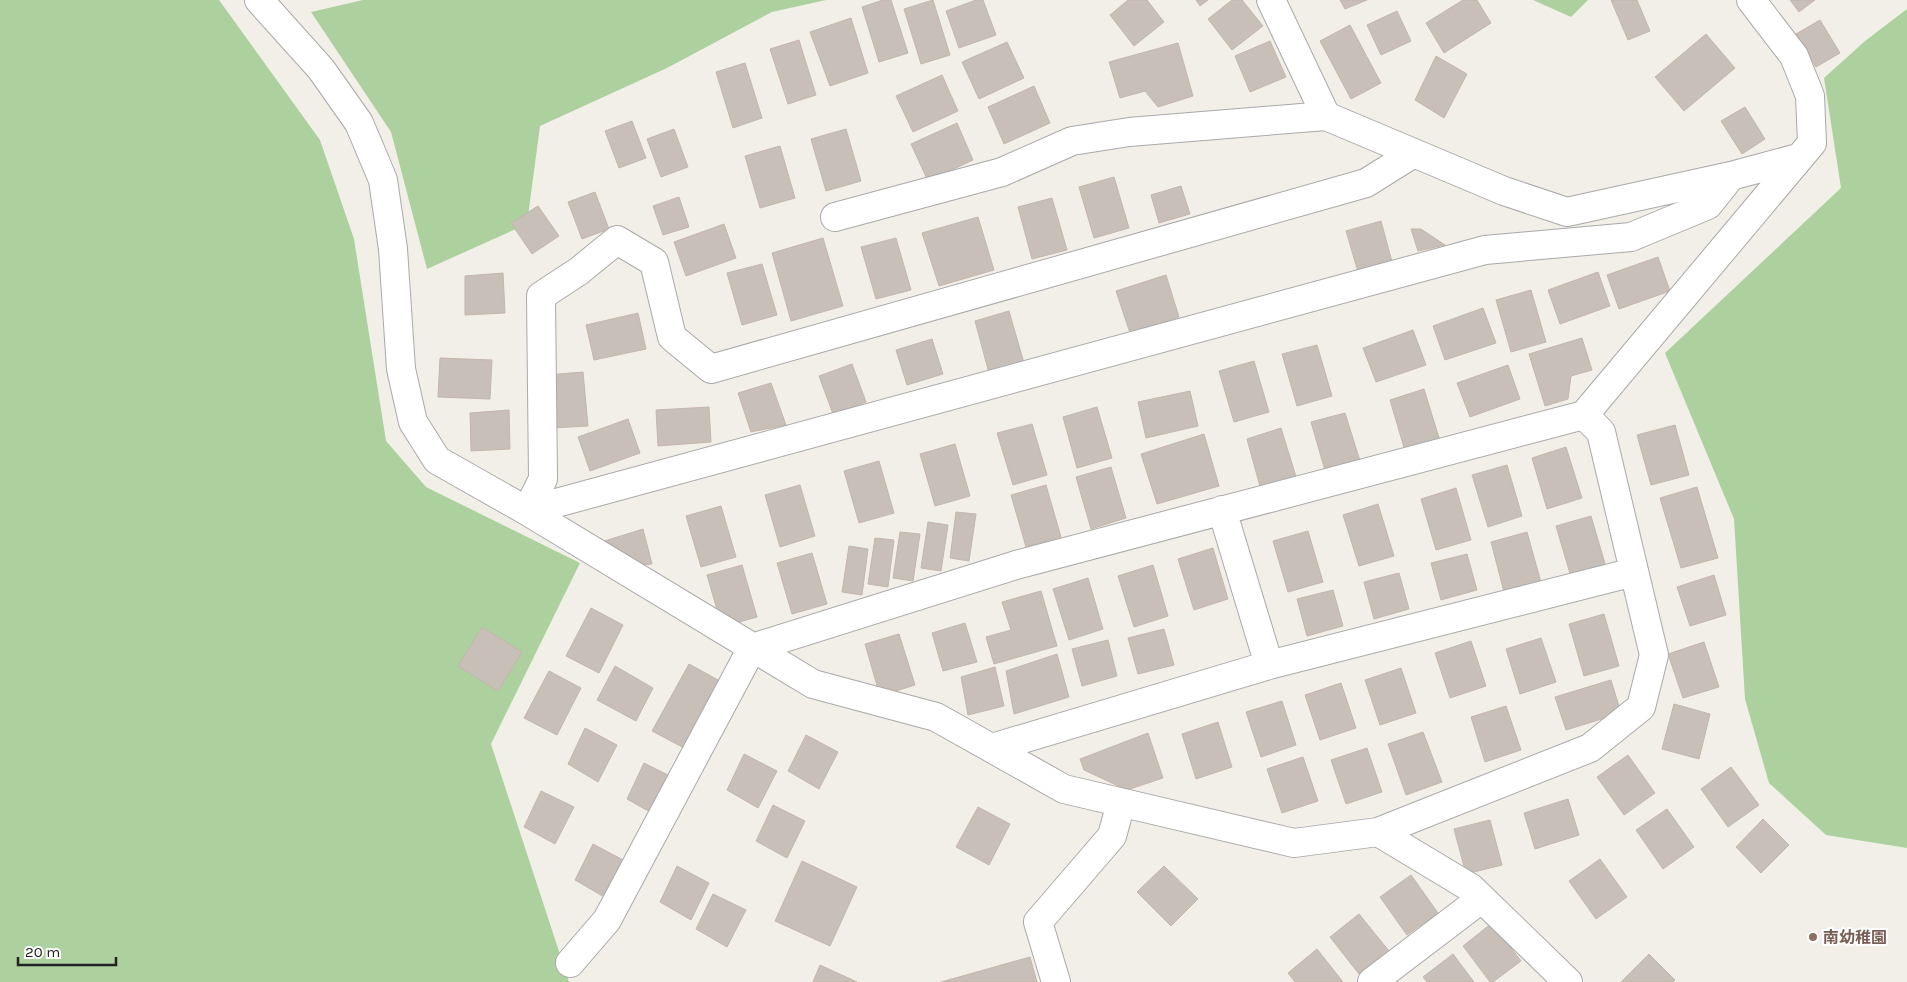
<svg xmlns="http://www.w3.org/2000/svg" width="1907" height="982" viewBox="0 0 1907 982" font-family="Karla,'Noto Sans JP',sans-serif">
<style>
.forest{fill:#add19e}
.building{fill:#c7bfb8;stroke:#c4b6ab}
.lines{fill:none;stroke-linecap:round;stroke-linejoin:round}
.minor-casing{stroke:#a9a9a9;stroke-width:30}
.minor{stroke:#fff;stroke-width:28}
.education-dot{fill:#8d6e63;stroke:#fff;stroke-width:2}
.labels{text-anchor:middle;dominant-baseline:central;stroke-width:4;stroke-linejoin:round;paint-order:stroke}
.education-label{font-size:16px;font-weight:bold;fill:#785e54;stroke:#fff;text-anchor:start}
</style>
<rect width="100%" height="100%" fill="#f2efe9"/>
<path class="forest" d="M0,0H219L320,140L354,239L386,441L426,487L580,563L491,744L569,982H0Z
M363,0H826L772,12L667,68L540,126L527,224L427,269L391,132L311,12Z
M1533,0H1588L1571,17Z
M1907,9V848L1826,835L1769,783L1745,699L1734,519L1665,353L1841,188L1824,78L1865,41Z"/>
<path class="building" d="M883,0H891L908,53L879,62L862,7Z
M933,0L950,55L921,64L904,9Z
M976,0H983L996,35L959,48L946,11Z
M1128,0H1147L1164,22L1134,46L1110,15Z
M1196,0H1208L1200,6Z
M1232,0H1242L1263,26L1232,50L1208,19Z
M1340,0H1367L1345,9Z
M1463,0H1477L1491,23L1444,53L1426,23Z
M1611,0H1637L1650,31L1628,40Z
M1790,0H1815L1799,12Z
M1397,11L1411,41L1381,55L1367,25Z
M851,18L868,73L830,86L810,32Z
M1820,20L1840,53L1816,67L1796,34Z
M1350,25L1381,83L1351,99L1320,41Z
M1706,34L1735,68L1684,111L1655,77Z
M799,40L816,95L788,104L770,49Z
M1270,41L1286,77L1250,92L1235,56Z
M1007,42L1024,78L979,99L962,62Z
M1178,43L1193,96L1158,107L1145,91L1120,98L1109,62Z
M1436,56L1467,74L1444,118L1415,100Z
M745,63L762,118L733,128L716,72Z
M942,75L958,111L913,132L896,96Z
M1034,86L1050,123L1004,144L988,107Z
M1745,107L1765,139L1742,154L1721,121Z
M632,121L646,158L619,168L605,131Z
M957,123L973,160L928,181L911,144Z
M674,129L688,167L661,177L647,139Z
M846,129L861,181L826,191L811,139Z
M780,146L795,198L760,208L745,156Z
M1114,177L1129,228L1094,238L1079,187Z
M1181,186L1190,214L1159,223L1151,195Z
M595,192L609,229L582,239L568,202Z
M679,197L689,227L663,235L653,206Z
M1052,198L1067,250L1032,259L1018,207Z
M538,206L559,236L532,254L511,223Z
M978,217L994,270L939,286L922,233Z
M1381,221L1395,273L1361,282L1346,231Z
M724,224L736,258L686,276L674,242Z
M1411,229H1421L1445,245L1418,251Z
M823,238L843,306L791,321L772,253Z
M896,238L911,290L876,299L861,247Z
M1658,257L1670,291L1619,309L1607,275Z
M762,264L777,315L742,325L727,273Z
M1598,272L1610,306L1560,324L1548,290Z
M503,273L505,313L465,315V276Z
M1166,275L1179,317L1130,333L1116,291Z
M1531,290L1546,342L1511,352L1496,300Z
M1483,308L1496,343L1445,360L1433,326Z
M1009,311L1024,363L989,373L975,321Z
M638,313L646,349L594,360L586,325Z
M1413,330L1426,365L1376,382L1363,348Z
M1582,338L1592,370L1571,376L1568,399L1545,406L1529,354Z
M932,339L943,374L907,385L896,350Z
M1317,345L1332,396L1297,406L1282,354Z
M440,358L492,360L490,399L438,397Z
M1254,361L1269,412L1234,422L1219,371Z
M852,364L866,402L833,414L819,376Z
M1508,365L1520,399L1470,417L1457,383Z
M583,372L588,426L551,428L547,375Z
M771,383L786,425L751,432L738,393Z
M1424,389L1440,441L1405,451L1390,400Z
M1190,391L1198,426L1146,438L1138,402Z
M709,407L711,442L658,446L656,410Z
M1097,407L1112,458L1077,468L1063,417Z
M509,410L510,449L471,451L470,413Z
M1345,413L1361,464L1326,474L1311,422Z
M628,419L640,453L590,471L578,437Z
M1032,424L1047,475L1013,485L997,433Z
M1675,425L1689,475L1651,485L1637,435Z
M1281,428L1297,480L1261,490L1247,439Z
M1204,434L1219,486L1157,504L1141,454Z
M955,444L970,496L935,506L920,454Z
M1566,447L1582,498L1547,509L1532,458Z
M879,461L894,513L859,523L844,471Z
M1507,465L1522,516L1488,527L1472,475Z
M1111,467L1126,518L1091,529L1076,477Z
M800,485L815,536L780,547L765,495Z
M1046,485L1061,537L1026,547L1011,495Z
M1697,487L1718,558L1681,568L1660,498Z
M1456,488L1471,540L1436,550L1421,499Z
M1378,504L1394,556L1359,566L1343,515Z
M721,506L736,557L701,567L686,516Z
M956,512L976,514L969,561L950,558Z
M1591,516L1606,567L1571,577L1556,526Z
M928,522L948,525L941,571L921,568Z
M643,529L652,564L625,566L598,543Z
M1308,531L1323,582L1288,592L1273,541Z
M900,532L920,534L913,581L893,578Z
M1527,532L1542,586L1504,592L1491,542Z
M875,538L894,540L888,587L868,584Z
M849,546L868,549L862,595L842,592Z
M1213,548L1228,599L1194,610L1178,559Z
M812,553L827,604L792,614L777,563Z
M1467,554L1477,590L1441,600L1431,563Z
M742,565L757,617L722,627L707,575Z
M1153,565L1168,616L1134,627L1118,576Z
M1399,573L1409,609L1374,619L1364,582Z
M1714,575L1726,615L1690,626L1677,587Z
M1088,578L1103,629L1069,640L1053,589Z
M1333,590L1343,626L1307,636L1297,599Z
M1041,591L1057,646L994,664L986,637L1011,630L1002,602Z
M591,608L623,625L599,673L566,656Z
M1604,614L1619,666L1584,676L1569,624Z
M965,623L977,662L943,671L932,633Z
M482,627L522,652L498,691L458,666Z
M1164,629L1174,665L1138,674L1128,638Z
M899,634L915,685L880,696L865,644Z
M1541,638L1556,682L1520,694L1506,649Z
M1108,640L1117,676L1082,686L1072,649Z
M1471,641L1486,686L1450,698L1435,653Z
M1704,642L1719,687L1683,698L1668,654Z
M1057,654L1069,697L1014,714L1006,671Z
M689,664L720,681L684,748L652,731Z
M615,666L653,688L636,721L597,700Z
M995,667L1004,706L968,715L961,677Z
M1401,668L1416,713L1380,725L1365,680Z
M549,671L581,688L557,735L524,718Z
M1611,680L1621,713L1566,730L1555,697Z
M1341,683L1356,728L1320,740L1305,695Z
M1282,701L1296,745L1261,757L1246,712Z
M1674,704L1710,714L1699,759L1662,749Z
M1506,706L1521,750L1485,762L1471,717Z
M1218,722L1232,767L1196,779L1182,734Z
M585,728L617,745L598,782L568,764Z
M1423,732L1442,782L1406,795L1388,744Z
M1148,733L1163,778L1127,790L1084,770L1080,759Z
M806,735L838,752L819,789L788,771Z
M1367,748L1382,792L1346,804L1331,760Z
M744,754L777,771L758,808L727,790Z
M1628,755L1655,793L1624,815L1597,777Z
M1303,757L1318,801L1282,813L1267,769Z
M644,763L676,779L657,816L627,799Z
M1731,767L1759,805L1728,827L1701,789Z
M541,791L574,807L555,844L524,827Z
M1568,799L1579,835L1535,849L1524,813Z
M773,805L805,821L787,858L756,841Z
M978,807L1010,824L989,865L956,847Z
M1667,809L1694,847L1663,869L1636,830Z
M1763,819L1789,845L1761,873L1736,847Z
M1490,820L1502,865L1466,874L1454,829Z
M593,844L625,861L606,898L575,880Z
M1600,859L1627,897L1596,919L1569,881Z
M802,861L857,887L830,946L775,921Z
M677,866L709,883L691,920L660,902Z
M1164,866L1198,899L1171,926L1137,892Z
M1411,875L1438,913L1407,935L1380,897Z
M713,894L746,910L727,947L696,929Z
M1359,914L1389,951L1359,974L1330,937Z
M1492,923L1521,961L1493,982H1490L1463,946Z
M1317,949L1343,982H1295L1288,973Z
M1453,954L1474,982H1427L1423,977Z
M1649,954L1675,980L1673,982H1621Z
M1030,957L1037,982H941Z
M820,965L857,982H813Z"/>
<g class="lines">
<g class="minor-casing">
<path id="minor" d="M259,0L321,69L359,123L383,180L393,249L401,369L413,422L437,460L527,511L543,479L541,296L579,271L617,240L654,262L672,337L711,369L1366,183L1414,153
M1271,0L1326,116L1504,191L1567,212L1731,176L1798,158
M835,217L1002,172L1072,141L1129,132L1326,116
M1584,415L1601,432L1654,655L1641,707L1590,748L1378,832L1294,843L1064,789L936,717L813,684L527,511L1485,250L1631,237L1708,205L1731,176
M1222,510L1269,665
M992,748L1269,665L1634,572
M1378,832L1471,888L1568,982
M570,963L607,920L752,648L1016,565L1584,415L1812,143L1810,96L1794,56L1751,0
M1056,982L1038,922L1112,836L1121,803
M1372,982L1481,899"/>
</g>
<use href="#minor" class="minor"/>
</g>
<circle class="education-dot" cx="1813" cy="937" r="5"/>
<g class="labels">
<g class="education-label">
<text x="1823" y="937">南幼稚園</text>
</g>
</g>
<path d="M18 957v8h98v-8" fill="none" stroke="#222222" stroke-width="2.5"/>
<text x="25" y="957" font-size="15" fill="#222222" stroke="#ffffff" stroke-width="4" paint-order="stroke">20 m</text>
</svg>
